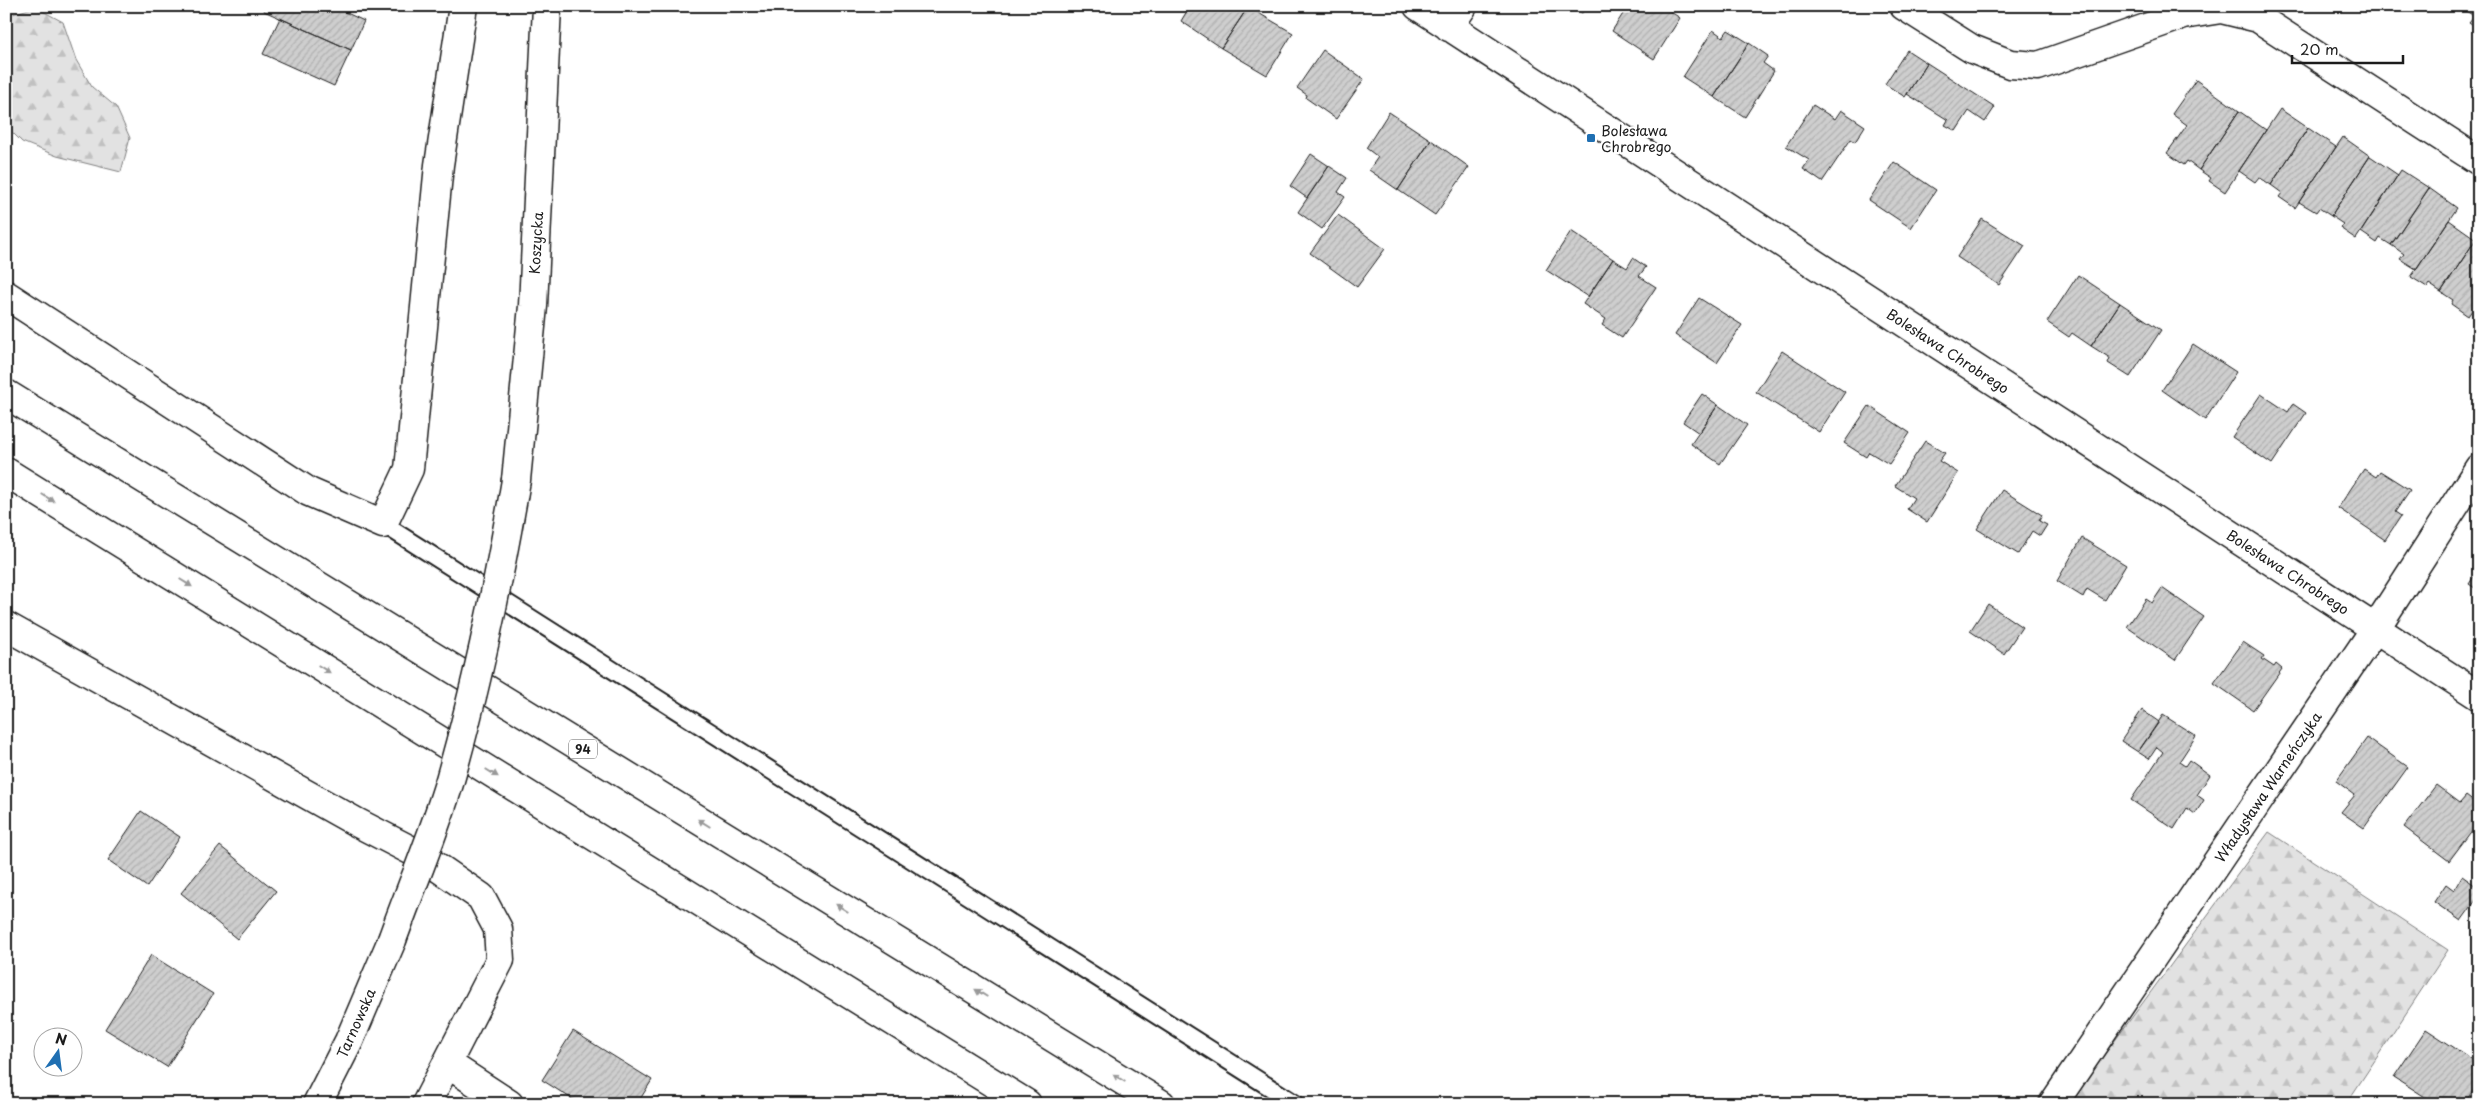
<svg xmlns="http://www.w3.org/2000/svg" width="2485" height="1110" viewBox="0 0 2485 1110" font-family="'Playpen Sans',sans-serif">
<style>
.forest{fill:url(#forest-firs);stroke:#7f7f7f}
.building{fill:url(#building-hatch);stroke:#1c1c1c}
.lines{fill:none;stroke-linecap:round;stroke-linejoin:round}
.lane-casing{stroke:#1c1c1c;stroke-width:20}
.street-casing{stroke:#1c1c1c;stroke-width:31}
.secondary-casing{stroke:#1c1c1c;stroke-width:31}
.primary-casing{stroke:#1c1c1c;stroke-width:31}
.lane{stroke:#fff;stroke-width:16}
.street{stroke:#fff;stroke-width:28}
.secondary{stroke:#fff;stroke-width:28}
.primary{stroke:#fff;stroke-width:28}
.secondary-bridge-casing{stroke:#1c1c1c;stroke-width:31;stroke-linecap:butt}
.secondary-bridge{stroke:#fff;stroke-width:28}
.oneway{fill:#999}
.poi-dot{fill:#1f6fb2;stroke:#fff;stroke-width:2}
.labels{text-anchor:middle;dominant-baseline:central;stroke-width:4.5;stroke-linejoin:round;paint-order:stroke}
.shield{fill:#fff;stroke:#606060;stroke-width:1}
.shield-label{font-size:12px;font-weight:bold;fill:#1c1c1c}
.poi-label{font-size:14px;fill:#1c1c1c;stroke:#fff;text-anchor:start}
.street-label{font-size:14px;fill:#1c1c1c;stroke:#fff}
</style>
<defs>
<pattern id="forest-firs" width="22" height="20" patternUnits="userSpaceOnUse" patternTransform="scale(1.25)"><rect width="22" height="20" fill="#e2e2e2"/><path d="M5 1l3.5 6h-7zM16 11l3.5 6h-7z" fill="#c1c1c1"/></pattern>
<pattern id="building-hatch" width="6" height="6" patternUnits="userSpaceOnUse" patternTransform="scale(1.25)"><rect width="6" height="6" fill="#cecece"/><path d="M-1 1l2-2M0 6l6-6M5 7l2-2" fill="none" stroke="#b0b0b0"/></pattern>
</defs>
<rect width="100%" height="100%" fill="#fff"/>
<filter id="ink" filterUnits="userSpaceOnUse"><feTurbulence type="fractalNoise" baseFrequency=".02" numOctaves="2"/><feDisplacementMap in="SourceGraphic" scale="10" xChannelSelector="R" yChannelSelector="G"/><feConvolveMatrix kernelMatrix="1 2 1 2 8 2 1 2 1" color-interpolation-filters="sRGB"/></filter>
<g filter="url(#ink)">
<path class="forest" d="M35,7L63,22L76,60L92,87L116,107L130,138L121,172L57,156L22,142L6,126V16Z
M2269,832L2448,950L2346,1104H2068Z"/>
<path class="building" d="M266,6H332L364,21L351,50L264,11Z
M1190,6H1247L1248,7L1221,48L1181,21Z
M1572,6H1587L1582,13Z
M1628,6H1662L1680,18L1654,59L1612,31Z
M2464,6H2479V29L2469,22L2474,16L2463,9Z
M1248,7L1293,33L1267,75L1221,48Z
M280,18L351,50L334,86L263,54Z
M1713,30L1723,37L1728,30L1749,43L1714,97L1683,77Z
M1749,43L1768,56L1763,63L1774,71L1745,117L1714,97Z
M1323,50L1364,79L1336,119L1306,98L1307,95L1297,88Z
M1907,50L1927,63L1905,97L1885,84Z
M1927,63L1995,107L1985,122L1969,111L1956,131L1945,125L1948,120L1907,94Z
M2196,80L2239,111L2199,170L2187,161L2184,165L2167,153L2187,125L2172,114Z
M1813,105L1835,119L1841,110L1865,126L1855,142L1851,139L1822,182L1803,169L1809,160L1786,146Z
M2280,109L2308,128L2271,185L2259,177L2255,182L2239,171Z
M2239,111L2266,130L2225,192L2209,181L2211,178L2199,170Z
M1389,112L1431,140L1398,190L1369,170L1378,157L1366,148Z
M2308,128L2336,147L2295,208L2279,197L2282,193L2271,185Z
M2343,137L2370,156L2331,216L2319,208L2316,212L2299,202Z
M1431,140L1469,167L1435,215L1398,190Z
M1311,154L1329,166L1307,198L1290,186Z
M2370,156L2398,175L2356,239L2340,228L2343,224L2331,216Z
M1894,162L1936,190L1911,228L1869,200Z
M1329,166L1347,178L1338,192L1345,197L1322,229L1298,212Z
M2401,170L2429,188L2391,245L2380,238L2377,243L2361,232Z
M2429,188L2457,208L2416,269L2400,259L2404,254L2391,245Z
M1338,215L1385,249L1357,287L1310,253Z
M1982,219L2025,246L1999,285L1957,257Z
M2449,220L2476,239L2441,292L2429,284L2427,287L2411,277Z
M1571,231L1613,259L1588,297L1546,270Z
M2476,239L2479,241V301L2468,316L2451,304L2453,300L2441,292Z
M1633,258L1646,267L1639,276L1656,287L1622,338L1602,325L1606,319L1583,304L1613,259L1627,268Z
M2078,275L2120,303L2091,346L2072,333L2069,337L2047,322Z
M1699,298L1742,325L1717,363L1675,335Z
M2120,303L2161,330L2130,377L2108,363L2110,358L2091,346Z
M2193,344L2236,372L2205,420L2162,390Z
M1782,351L1845,392L1819,432L1756,392Z
M1702,394L1718,405L1699,433L1683,422Z
M2261,394L2288,412L2293,404L2306,413L2272,464L2232,437Z
M1718,405L1747,425L1720,464L1691,444Z
M1869,406L1910,433L1889,464L1869,452L1866,457L1844,443Z
M1925,441L1945,453L1939,461L1958,473L1927,522L1907,509L1914,498L1895,486Z
M2364,469L2376,477L2380,471L2410,490L2395,512L2401,516L2385,540L2338,508Z
M2002,490L2042,515L2039,521L2047,525L2040,536L2032,531L2018,554L1977,529Z
M2082,538L2126,565L2105,600L2087,589L2083,597L2057,581Z
M2479,569V591L2469,584Z
M2162,588L2204,617L2175,660L2127,627L2146,599L2152,603Z
M1988,604L2022,627L2004,654L1970,631Z
M2243,642L2264,656L2262,659L2274,667L2276,664L2282,669L2253,710L2214,683Z
M2142,710L2159,722L2138,752L2121,741Z
M2163,715L2196,736L2179,762L2185,766L2189,760L2210,775L2197,795L2204,800L2195,814L2187,808L2174,829L2131,800L2163,752L2157,747L2149,759L2138,752Z
M2367,738L2408,767L2364,828L2341,812L2355,795L2336,781Z
M2436,785L2460,803L2466,796L2479,806V821L2449,861L2404,827Z
M141,811L180,837L147,887L108,860Z
M220,846L276,891L237,939L181,893Z
M2462,876L2479,888V896L2461,921L2434,902L2446,884L2454,890Z
M151,955L213,994L167,1067L105,1029Z
M2426,1029L2479,1064V1081L2464,1104H2436L2394,1077Z
M573,1031L652,1080L637,1104H580L542,1080Z"/>
<g class="lines">
<g class="lane-casing">
<path id="lane" d="M383,524L1296,1104"/>
</g>
<g class="street-casing">
<path id="street" d="M1418,6L2479,696
M1904,6L1972,49L2010,64L2038,66L2183,15L2221,9L2258,18L2479,161
M1449,27L1463,6
M6,295L309,492L383,524L409,469L439,165L463,6
M6,626L356,822L420,855L481,897L498,929L500,960L426,1104
M448,1064L509,1104
M2053,1104L2375,629L2479,468"/>
</g>
<g class="secondary-casing">
<path id="secondary" d="M516,480L533,306L547,6
M317,1104L349,1041L392,940"/>
</g>
<g class="primary-casing">
<path id="primary" d="M6,394L1161,1104
M6,472L1027,1104"/>
</g>
<use href="#lane" class="lane"/>
<use href="#street" class="street"/>
<use href="#secondary" class="secondary"/>
<use href="#primary" class="primary"/>
<g class="secondary-bridge-casing">
<path id="secondary-bridge" d="M392,940C411,887 434,834 450,780C478,681 499,581 516,480"/>
</g>
<use href="#secondary-bridge" class="secondary-bridge"/>
</g>
<defs><path id="oneway-solid" d="M-6-.8H1V-3.2L6.5 0L1 3.2V.8H-6Z" transform="scale(1.25)"/></defs>
<g class="oneway">
<use href="#oneway-solid" transform="translate(48 498) rotate(32)"/>
<use href="#oneway-solid" transform="translate(186 583) rotate(32)"/>
<use href="#oneway-solid" transform="translate(324 669) rotate(32)"/>
<use href="#oneway-solid" transform="translate(492 773) rotate(32)"/>
<use href="#oneway-solid" transform="translate(704 823) rotate(-148)"/>
<use href="#oneway-solid" transform="translate(842 908) rotate(-148)"/>
<use href="#oneway-solid" transform="translate(981 993) rotate(-148)"/>
<use href="#oneway-solid" transform="translate(1119 1078) rotate(-148)"/>
</g>
</g>
<rect class="poi-dot" x="1586" y="133" width="10" height="10" rx="2.5"/>
<g class="labels">
<rect class="shield" x="569" y="739.5" width="28" height="19" rx="4"/>
<g class="shield-label">
<text x="583" y="749">94</text>
</g>
<g class="poi-label">
<text x="1601" y="130">Bolesława<tspan x="1601" dy="16">Chrobrego</tspan></text>
</g>
<g class="street-label">
<text transform="translate(536 243) rotate(-87)">Koszycka</text>
<text transform="translate(1948 351) rotate(33)">Bolesława Chrobrego</text>
<text transform="translate(2288 572) rotate(33)">Bolesława Chrobrego</text>
<text transform="translate(2268 787) rotate(-56)">Władysława Warneńczyka</text>
<text transform="translate(356 1023) rotate(-66)">Tarnowska</text>
</g>
</g>
<rect width="2485" height="1110" fill="none" stroke="#fff" stroke-width="25"/>
<rect x="12" y="12" width="2460" height="1085" fill="none" stroke="#1c1c1c" stroke-width="2" filter="url(#ink)"/>
<g transform="translate(58 1052) rotate(14)"><circle r="24" fill="#ffffff" stroke="#a4a4a4"/>
<path d="M0-4L9 19L0 12L-9 19Z" fill="#1f6fb2"/>
<text y="-8" font-size="14" font-weight="bold" text-anchor="middle" fill="#1c1c1c">N</text>
</g>
<path d="M2292 55v8h111v-8" fill="none" stroke="#1c1c1c" stroke-width="2.5"/>
<text x="2300" y="55" font-size="15" fill="#1c1c1c" stroke="#ffffff" stroke-width="4" paint-order="stroke">20 m</text>
</svg>
